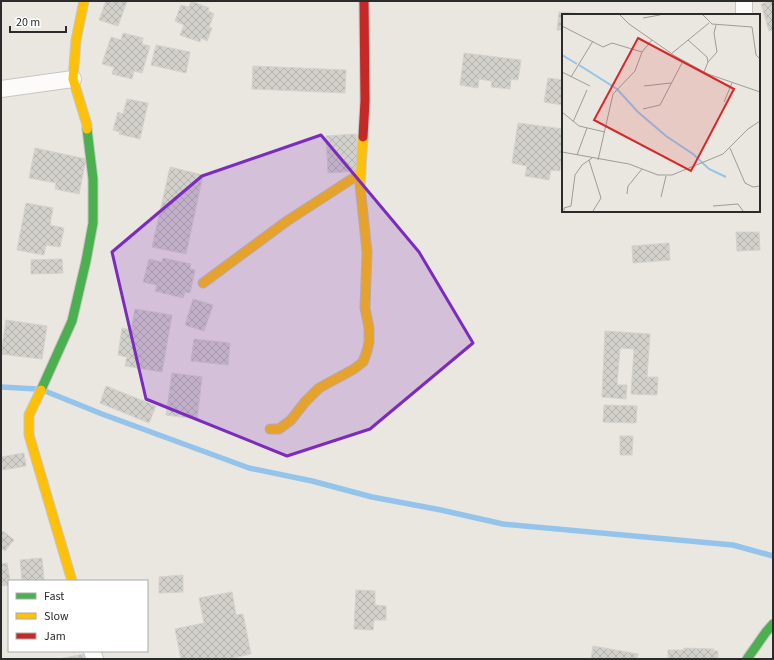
<svg xmlns="http://www.w3.org/2000/svg" width="774" height="660" viewBox="0 0 774 660" font-family="'Source Sans 3',sans-serif">
<style>
.lines{fill:none;stroke-linecap:round;stroke-linejoin:round}
.stream{stroke:#94c4eb;stroke-width:5.5}
.building{fill:url(#building-cross-hatch);stroke:#d4d2cc}
.street-casing{stroke:#c7c6c5;stroke-width:18}
.fast-casing{stroke:#c7c6c5;stroke-width:11}
.slow-casing{stroke:#c7c6c5;stroke-width:11}
.jam-casing{stroke:#c7c6c5;stroke-width:11}
.street{stroke:#fcfbfa;stroke-width:16}
.fast{stroke:#4caf50;stroke-width:9}
.slow{stroke:#ffc107;stroke-width:9}
.jam{stroke:#c62828;stroke-width:9}
.marked{fill:#7b2cbf;fill-opacity:0.2;stroke:#7b2cbf;stroke-width:3;stroke-linejoin:round}
.inset-river{fill:none;stroke:#94c4eb;stroke-width:2}
.inset-road{fill:none;stroke:#9e9c98;stroke-width:1}
.view{fill:#d62828;fill-opacity:0.15;stroke:#d62828;stroke-width:2}
.inset-edge{fill:none;stroke:#2b2b2b;stroke-width:2}
</style>
<defs>
<pattern id="building-cross-hatch" width="8" height="8" patternUnits="userSpaceOnUse"><rect width="8" height="8" fill="#d2d0cb"/><path d="M0 0l8 8M0 8l8-8" fill="none" stroke="#b4b3ae"/></pattern>
</defs>
<rect width="100%" height="100%" fill="#eae7e0"/>
<g class="lines">
<path class="stream" d="M1,387L37,389
M45,391L102,414L249,468L312,481L372,497L441,510L503,524L733,545L773,556"/>
</g>
<path class="building" d="M106,1H127L118,26L99,20Z
M191,1L209,8L208,11L214,14L209,27L212,28L207,41L201,38L200,42L180,35L184,25L175,21L181,5L189,7Z
M771,1H773V30L769,31L761,4Z
M559,12L583,14L582,15H563V30H557Z
M123,33L143,38L142,44L150,46L142,73L134,71L132,79L112,74L114,67L102,64L111,37L121,40Z
M156,45L190,52L186,73L151,65Z
M464,53L521,60L518,80L511,79L510,89L491,87L492,81L479,79L478,88L460,85Z
M253,66L346,70L345,93L252,89Z
M548,78L563,80V105L544,102Z
M127,99L148,103L140,139L119,134L120,132L113,130L118,112L123,114Z
M518,123L563,129V162H561L560,171L551,170L549,180L525,176L527,166L512,163Z
M356,134L358,171L328,173L326,136Z
M35,148L86,159L79,194L55,189L56,183L29,178Z
M170,167L203,175L186,254L152,247Z
M26,203L53,208L50,225L64,228L60,247L46,245L44,255L17,250Z
M736,232H759L760,250L737,251Z
M669,243L670,260L633,263L632,246Z
M163,258L191,264L190,269L195,270L190,293L185,292L183,298L155,291L157,285L143,282L149,259L162,262Z
M62,259L63,273L31,274V260Z
M193,299L213,305L204,331L185,325Z
M135,309L172,315L162,372L125,366L127,357L118,355L122,328L131,330Z
M6,320L47,326L42,359L1,354Z
M605,331L650,334L647,377H658L657,395L631,394L634,349L620,348L617,385H627L626,399L602,397Z
M194,339L230,343L228,365L191,361Z
M172,373L202,377L197,419L166,415Z
M106,386L156,406L149,423L100,403Z
M604,405L637,406L636,423L603,422Z
M620,436H633L632,455H620Z
M24,453L26,466L3,470L1,457Z
M3,531L14,540L5,551L1,548V533Z
M42,558L44,580L22,581L20,560Z
M7,563L10,581H9V585L1,586V564Z
M183,575V592L159,593V577Z
M356,590L375,591V605L386,606V620H374L373,630L354,629Z
M232,592L236,615L243,614L251,654L228,659H181L175,629L204,623L199,598Z
M593,646L638,654L637,659H591Z
M684,648L714,649L713,651H718V659H668V650H684Z
M90,653L91,659H58Z"/>
<g class="lines">
<g class="street-casing">
<path id="street" d="M744,1V15
M1,89L73,79
M92,651L95,659"/>
</g>
<g class="fast-casing">
<path id="fast" d="M41,390L72,321L86,261L93,223V179L87,129
M747,659L766,632L773,624"/>
</g>
<g class="slow-casing">
<path id="slow" d="M84,1L76,40L73,79L87,125V129
M203,283L287,221L361,173
M41,390L29,415V435L72,581
M270,429H279L291,420L305,402L319,388L354,369L363,362L367,351L369,342V328L365,308L367,252L360,185L363,137"/>
</g>
<g class="jam-casing">
<path id="jam" d="M363,137L365,101L364,1"/>
</g>
<use href="#street" class="street"/>
<use href="#fast" class="fast"/>
<use href="#slow" class="slow"/>
<use href="#jam" class="jam"/>
</g>
<path class="marked" d="M321,135L419,252L473,343L370,429L287,456L146,399L112,252L202,176Z"/>
<g transform="translate(562 14)">
<rect width="198" height="198" fill="#eae7e0"/>
<path class="inset-river" d="M0,41L15,50M17,51L55,75L76,98L104,122L131,140L147,155L164,163"/>
<path class="inset-road" d="M58,1L67,10L90,26M141,1L150,10L190,13L194,41L198,45M81,4L98,1M0,12L41,33L50,29L80,38M126,26L145,43L146,48L142,58M109,40L147,9M146,48L155,38L152,19L154,11M0,58L28,72M9,63L31,27M82,72L109,69M162,88L170,69M81,95L98,91L121,47M0,98L17,112L43,118M11,108L25,76M168,134L183,169L191,173L198,172M0,138L67,150L96,161H110L161,140L186,115L198,107M15,141L25,114M27,146L39,184L31,197M36,146L51,80L73,57L80,38L90,26L113,42L146,60L198,78M65,180L66,172L80,155M99,183L104,162M151,192L176,190L181,197M2,197V194L9,192L13,161L20,151L30,144"/>
<path class="view" d="M76,24L172,75L129,157L32,106Z"/>
<rect width="198" height="198" class="inset-edge"/>
</g>
<rect width="774" height="660" fill="none" stroke="#2b2b2b" stroke-width="4"/>
<rect x="8" y="580" width="140" height="72" fill="#ffffff" stroke="#aaaaaa"/>
<rect x="16" y="593" width="20" height="6" fill="#4caf50" stroke="#aaaaaa"/>
<text x="44" y="600" font-size="12" fill="#2b2b2b">Fast</text>
<rect x="16" y="613" width="20" height="6" fill="#ffc107" stroke="#aaaaaa"/>
<text x="44" y="620" font-size="12" fill="#2b2b2b">Slow</text>
<rect x="16" y="633" width="20" height="6" fill="#c62828" stroke="#aaaaaa"/>
<text x="44" y="640" font-size="12" fill="#2b2b2b">Jam</text>
<path d="M10 26v6h56v-6" fill="none" stroke="#2b2b2b" stroke-width="2"/>
<text x="16" y="26" font-size="12" fill="#2b2b2b" stroke="#ffffff" stroke-width="3" paint-order="stroke">20 m</text>
</svg>
